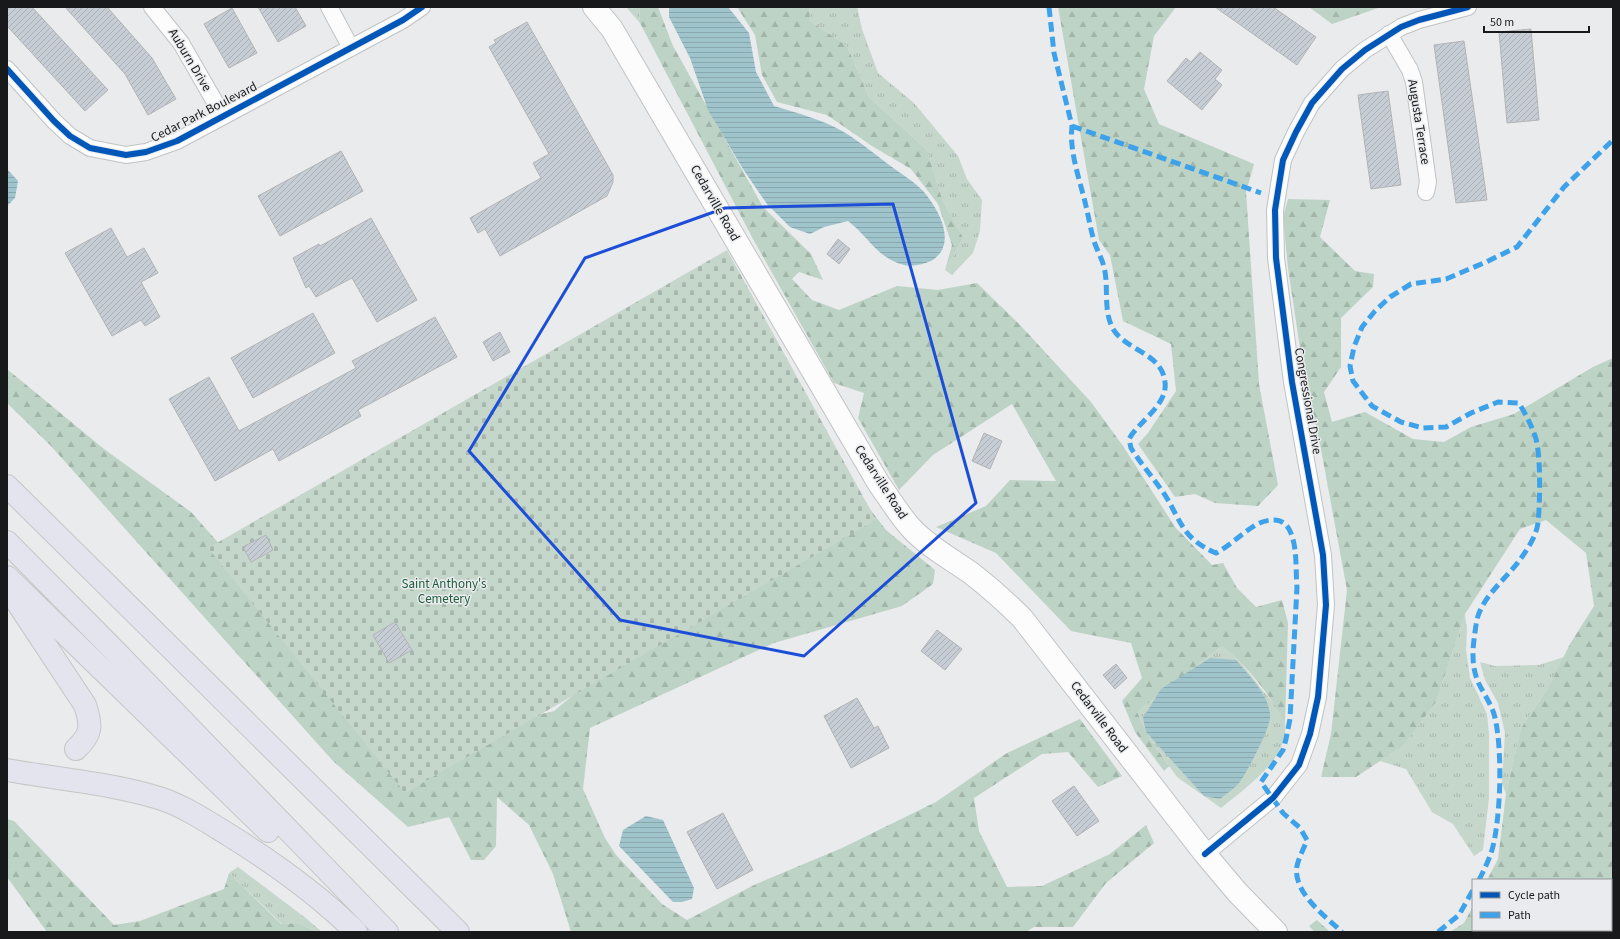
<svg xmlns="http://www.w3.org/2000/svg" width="1620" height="939" viewBox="0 0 1620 939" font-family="'Source Sans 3',sans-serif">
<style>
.grass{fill:url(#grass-tufts)}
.forest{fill:url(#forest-firs)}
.cemetery{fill:url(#cemetery-stones)}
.water{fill:url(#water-rules)}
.building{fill:url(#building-hatch);stroke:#b3b4b5}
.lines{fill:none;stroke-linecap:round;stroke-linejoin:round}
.street-casing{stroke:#c1c2c3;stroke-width:18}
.secondary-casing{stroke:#c1c2c3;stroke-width:24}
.highway-casing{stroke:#c5c5c6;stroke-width:24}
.street{stroke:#fcfcfc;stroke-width:16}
.secondary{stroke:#fcfcfc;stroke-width:22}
.highway{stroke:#e3e4ee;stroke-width:22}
.quiet{stroke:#3da2ea;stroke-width:5;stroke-dasharray:10 5;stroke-linecap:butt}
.cycleway-casing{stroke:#e9ebee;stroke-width:8}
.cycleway{stroke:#0057b8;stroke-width:6}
.marked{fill:none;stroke:#1d4ed8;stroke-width:3;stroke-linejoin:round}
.labels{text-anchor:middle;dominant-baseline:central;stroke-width:3;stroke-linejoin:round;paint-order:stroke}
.street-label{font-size:13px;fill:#18191a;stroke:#e9ebee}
.park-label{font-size:13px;fill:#205e3b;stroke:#e9ebee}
</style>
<defs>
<pattern id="grass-tufts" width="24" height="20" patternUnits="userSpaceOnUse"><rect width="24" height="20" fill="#c5d6cb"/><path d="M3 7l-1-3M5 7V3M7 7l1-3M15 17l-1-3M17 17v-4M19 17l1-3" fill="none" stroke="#a8b7ae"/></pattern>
<pattern id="forest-firs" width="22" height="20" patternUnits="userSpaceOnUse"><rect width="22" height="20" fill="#bdd3c5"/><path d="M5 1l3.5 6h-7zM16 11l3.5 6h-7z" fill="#a2b5a9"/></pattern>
<pattern id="cemetery-stones" width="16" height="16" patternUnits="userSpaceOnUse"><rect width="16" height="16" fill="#c5d6cb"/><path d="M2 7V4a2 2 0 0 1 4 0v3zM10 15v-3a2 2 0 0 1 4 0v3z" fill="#a8b7ae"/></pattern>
<pattern id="water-rules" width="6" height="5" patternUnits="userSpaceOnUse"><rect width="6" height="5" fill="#9fc4cb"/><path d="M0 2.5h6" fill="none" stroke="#88a8ae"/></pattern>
<pattern id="building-hatch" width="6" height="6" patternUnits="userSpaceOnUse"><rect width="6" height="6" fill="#c6cdd4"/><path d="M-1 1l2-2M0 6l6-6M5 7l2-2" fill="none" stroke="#a9afb5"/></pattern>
</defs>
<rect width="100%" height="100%" fill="#eaebed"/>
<path class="grass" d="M626,7H639L640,23Z
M809,7H857L862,29L878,73L914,103L958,156L967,179L982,200L980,231L973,253L952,275L945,270L963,238L942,199L927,150L869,97L847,46L810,21Z
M1465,614L1467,630L1466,649L1470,678L1487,714L1489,734V798L1483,850L1474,856L1453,824L1432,812L1406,769L1380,761L1403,746L1436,702Z
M1222,646C1239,659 1250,674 1263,691C1271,700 1283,712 1285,724C1289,759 1245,788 1221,808L1177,777L1150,739L1137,712Z
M1564,657L1547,690L1521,728L1506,794L1502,783L1505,733L1498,703L1485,680L1480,662L1495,666L1539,665Z
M238,867L307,919L322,932H316L299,923L282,924L229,873Z"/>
<path class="forest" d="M639,7H658L673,46L763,207L811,254L823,280L799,272L792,279L812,300L839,310L897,286L938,290L977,283L1021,326L1091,402L1123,446L1175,527L1212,565L1223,563L1237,588L1256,607L1282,600L1288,623L1285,723C1270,694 1247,666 1222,646L1137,712L1150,739L1169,766L1164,771L1135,732L1122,701L1142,678L1131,643L1071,631L996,553L936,527L986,506L1010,480L1056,481L1012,404L933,455L899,490L858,418L864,393L834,383L753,239L640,23Z
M737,7H809L810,21L847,46L869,97L927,150L942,199L963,238L945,270L952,245L938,204L911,169L872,146L827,115L777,102L762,75L755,35Z
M1058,7H1176L1154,36L1144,89L1159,124L1254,164L1246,192L1259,384L1278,485L1258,506L1215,503L1195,494L1175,497L1138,444L1148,433L1176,391L1171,344L1123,321L1110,255L1099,240Z
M1309,7H1381L1332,24Z
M1288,199L1330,200L1320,237L1355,271L1374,274L1373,287L1341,318V367L1324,392L1332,422L1365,412L1413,439L1444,442L1471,427L1514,414L1593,367L1613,358V932H1450L1464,923L1473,906V930H1611V880H1487L1498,859L1506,794L1521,728L1547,690L1570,644L1594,606L1586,553L1546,520L1520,529L1465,614L1436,702L1403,746L1356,777H1321L1331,734L1347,590L1320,444L1303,368L1288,268L1283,217Z
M7,369L104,449L191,512L262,592L477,730L554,711L842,473L886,530L935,570L933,584L902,606L774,643L590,728L583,789L605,838L616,855L662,904L687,920L756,884L842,848L936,802L1007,753L1080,719L1122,776L1098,787L1068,752L1042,754L974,798L979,831L1007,887L1042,886L1110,854L1146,825L1154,843L1106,883L1073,927H1034L1026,932H571L553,874L529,825L497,797L496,846L484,860H471L449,817L408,827L333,761L50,445L7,403Z
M7,819L14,821L114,925L140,921L224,889L229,873L281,924L299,923L316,932H47L7,877Z
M1317,920L1330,932H1315L1309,926Z"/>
<path class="cemetery" d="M727,250L876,520L405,793L208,548Z"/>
<path class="water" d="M669,7H728L749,33L756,72L774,106C797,113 821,119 842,131C861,142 878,157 896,170C909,179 922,187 930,200C943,218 955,247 931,261C924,264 912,267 904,265C878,259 868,236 848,221L824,227L810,234L790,227L767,204L743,169L708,110L690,58L669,17Z
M7,169L18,181L15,198L7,206Z
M1210,658L1236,660C1248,675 1268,693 1270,714C1272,726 1247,772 1239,783C1234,789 1226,794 1220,799L1204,796L1146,732L1143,718L1161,689Z
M646,816L663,820L694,888L692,899L682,902H673L619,846L623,830Z"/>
<path class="building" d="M7,7H32L108,90L85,111L7,26Z
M65,7H107L152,58L176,99L148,115L125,74Z
M258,7H295L306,26L278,42Z
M1215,7H1273L1316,37L1297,65Z
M232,8L257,53L229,68L204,24Z
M527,22L613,175V182L607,196L500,256L485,229L478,233L470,218L541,178L533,163L549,154L489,47L496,43L494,40Z
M1531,29L1539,120L1507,123L1499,32Z
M1464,41L1487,200L1456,203L1434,45Z
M1200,52L1222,70L1215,79L1222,85L1202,110L1167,81L1186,58L1191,62Z
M1388,91L1401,185L1371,189L1358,95Z
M341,151L363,191L280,236L258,196Z
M371,218L417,300L377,322L352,278L316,297L309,286L306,288L293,258L319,244L320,246Z
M111,228L127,257L144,248L158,273L141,282L160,317L145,326L141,320L112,336L65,253Z
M838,239L850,249L839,264L827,254Z
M313,313L335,353L253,398L231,358Z
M435,317L457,357L358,410L361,416L279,461L273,449L215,481L169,399L209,377L239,431L356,368L352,361Z
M500,332L510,352L493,361L483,342Z
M984,433L1002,441L990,469L972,461Z
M266,535L273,550L251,562L243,547Z
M395,622L412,650L389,663L373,635Z
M937,630L962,649L945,670L921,651Z
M1116,664L1127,678L1115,689L1103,675Z
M857,698L874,728L878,726L889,748L851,768L824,716Z
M1074,786L1099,821L1077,836L1052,801Z
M723,813L753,870L717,889L687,832Z"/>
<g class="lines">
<g class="street-casing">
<path id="street" d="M152,7L181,43L223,116
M329,7L351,48
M1389,34L1410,70L1414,82L1428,182L1426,192
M7,69L54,121L70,136L90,148L126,155L146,152L177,141L403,20L422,7
M1205,854L1273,798L1299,765L1310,734L1318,697L1326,605L1323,555L1292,382L1276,258L1275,210L1283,160L1296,132L1312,103L1342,69L1365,50L1401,27L1419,20L1468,7"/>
</g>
<g class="secondary-casing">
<path id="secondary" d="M594,7L612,29L879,484C890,499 899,515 912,529C929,547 951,559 971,573C989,587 1006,602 1022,618L1205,854L1237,892L1276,932"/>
</g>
<g class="highway-casing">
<path id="highway" d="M7,486L458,932
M7,542L117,653L387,932
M7,577L268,831
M9,590L85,705C92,726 92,734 76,749
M7,770C57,779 110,783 159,798C184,806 206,821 229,835C274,863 318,894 356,932"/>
</g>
<use href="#street" class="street"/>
<use href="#secondary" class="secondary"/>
<use href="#highway" class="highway"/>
<path class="quiet" d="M1049,7L1054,53L1072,126C1069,152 1080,180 1086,206C1089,219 1091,232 1095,244C1098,252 1102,259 1104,267C1109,286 1103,308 1112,327C1123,350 1162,352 1165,382C1168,405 1139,421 1129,439L1131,448C1141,464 1154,479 1165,495C1182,523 1183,539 1216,553C1229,546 1239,536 1251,528C1258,523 1265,520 1274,520C1300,520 1295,569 1297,587L1290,719L1286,739L1283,750L1261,782L1283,813L1300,828L1307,840C1304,848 1299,857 1297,866C1292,892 1326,917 1342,932
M1072,126L1261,193
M1479,880C1484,870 1489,860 1492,850C1501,818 1503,746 1494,714C1491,704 1484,694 1479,684C1470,665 1473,645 1476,625C1479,599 1505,580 1519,561C1527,550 1536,537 1538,523C1540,503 1541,458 1536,439C1532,426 1526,415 1519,403L1498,402L1471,413L1446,427L1423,428L1401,422L1372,406L1353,381L1350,366L1354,347L1362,327L1375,311L1390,297L1411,284L1446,279L1486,262L1517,247L1564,187L1613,140
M1438,932L1459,915L1473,890"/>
<g class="cycleway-casing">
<path id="cycleway" d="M7,69L54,121L70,136L90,148L126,155L146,152L177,141L403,20L422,7
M1205,854L1273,798L1299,765L1310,734L1318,697L1326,605L1323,555L1292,382L1276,258L1275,210L1283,160L1296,132L1312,103L1342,69L1365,50L1401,27L1419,20L1468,7"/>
</g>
<use href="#cycleway" class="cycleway"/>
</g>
<path class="marked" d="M893,204L976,503L804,656L620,620L469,451L585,258L725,208Z"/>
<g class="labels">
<g class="street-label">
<text transform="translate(190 60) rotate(59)">Auburn Drive</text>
<text transform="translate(204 112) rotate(-27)">Cedar Park Boulevard</text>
<text transform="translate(1419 122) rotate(81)">Augusta Terrace</text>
<text transform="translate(715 203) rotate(60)">Cedarville Road</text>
<text transform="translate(1308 401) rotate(80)">Congressional Drive</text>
<text transform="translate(881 482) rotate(57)">Cedarville Road</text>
<text transform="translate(1099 717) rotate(53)">Cedarville Road</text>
</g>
<g class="park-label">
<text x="444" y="584">Saint Anthony's<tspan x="444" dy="15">Cemetery</tspan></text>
</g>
</g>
<rect width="1620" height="939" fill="none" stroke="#18191a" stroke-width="16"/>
<rect x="1472" y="879" width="140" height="52" fill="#e9ebee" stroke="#959799"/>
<rect x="1480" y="892" width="20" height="6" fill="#0057b8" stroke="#959799"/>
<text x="1508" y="899" font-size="12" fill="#18191a">Cycle path</text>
<rect x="1480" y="912" width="20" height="6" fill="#3da2ea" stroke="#959799"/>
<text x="1508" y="919" font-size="12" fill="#18191a">Path</text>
<path d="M1484 26v6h105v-6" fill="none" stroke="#18191a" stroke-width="2"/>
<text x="1490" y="26" font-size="12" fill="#18191a" stroke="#e9ebee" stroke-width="3" paint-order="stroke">50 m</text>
</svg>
